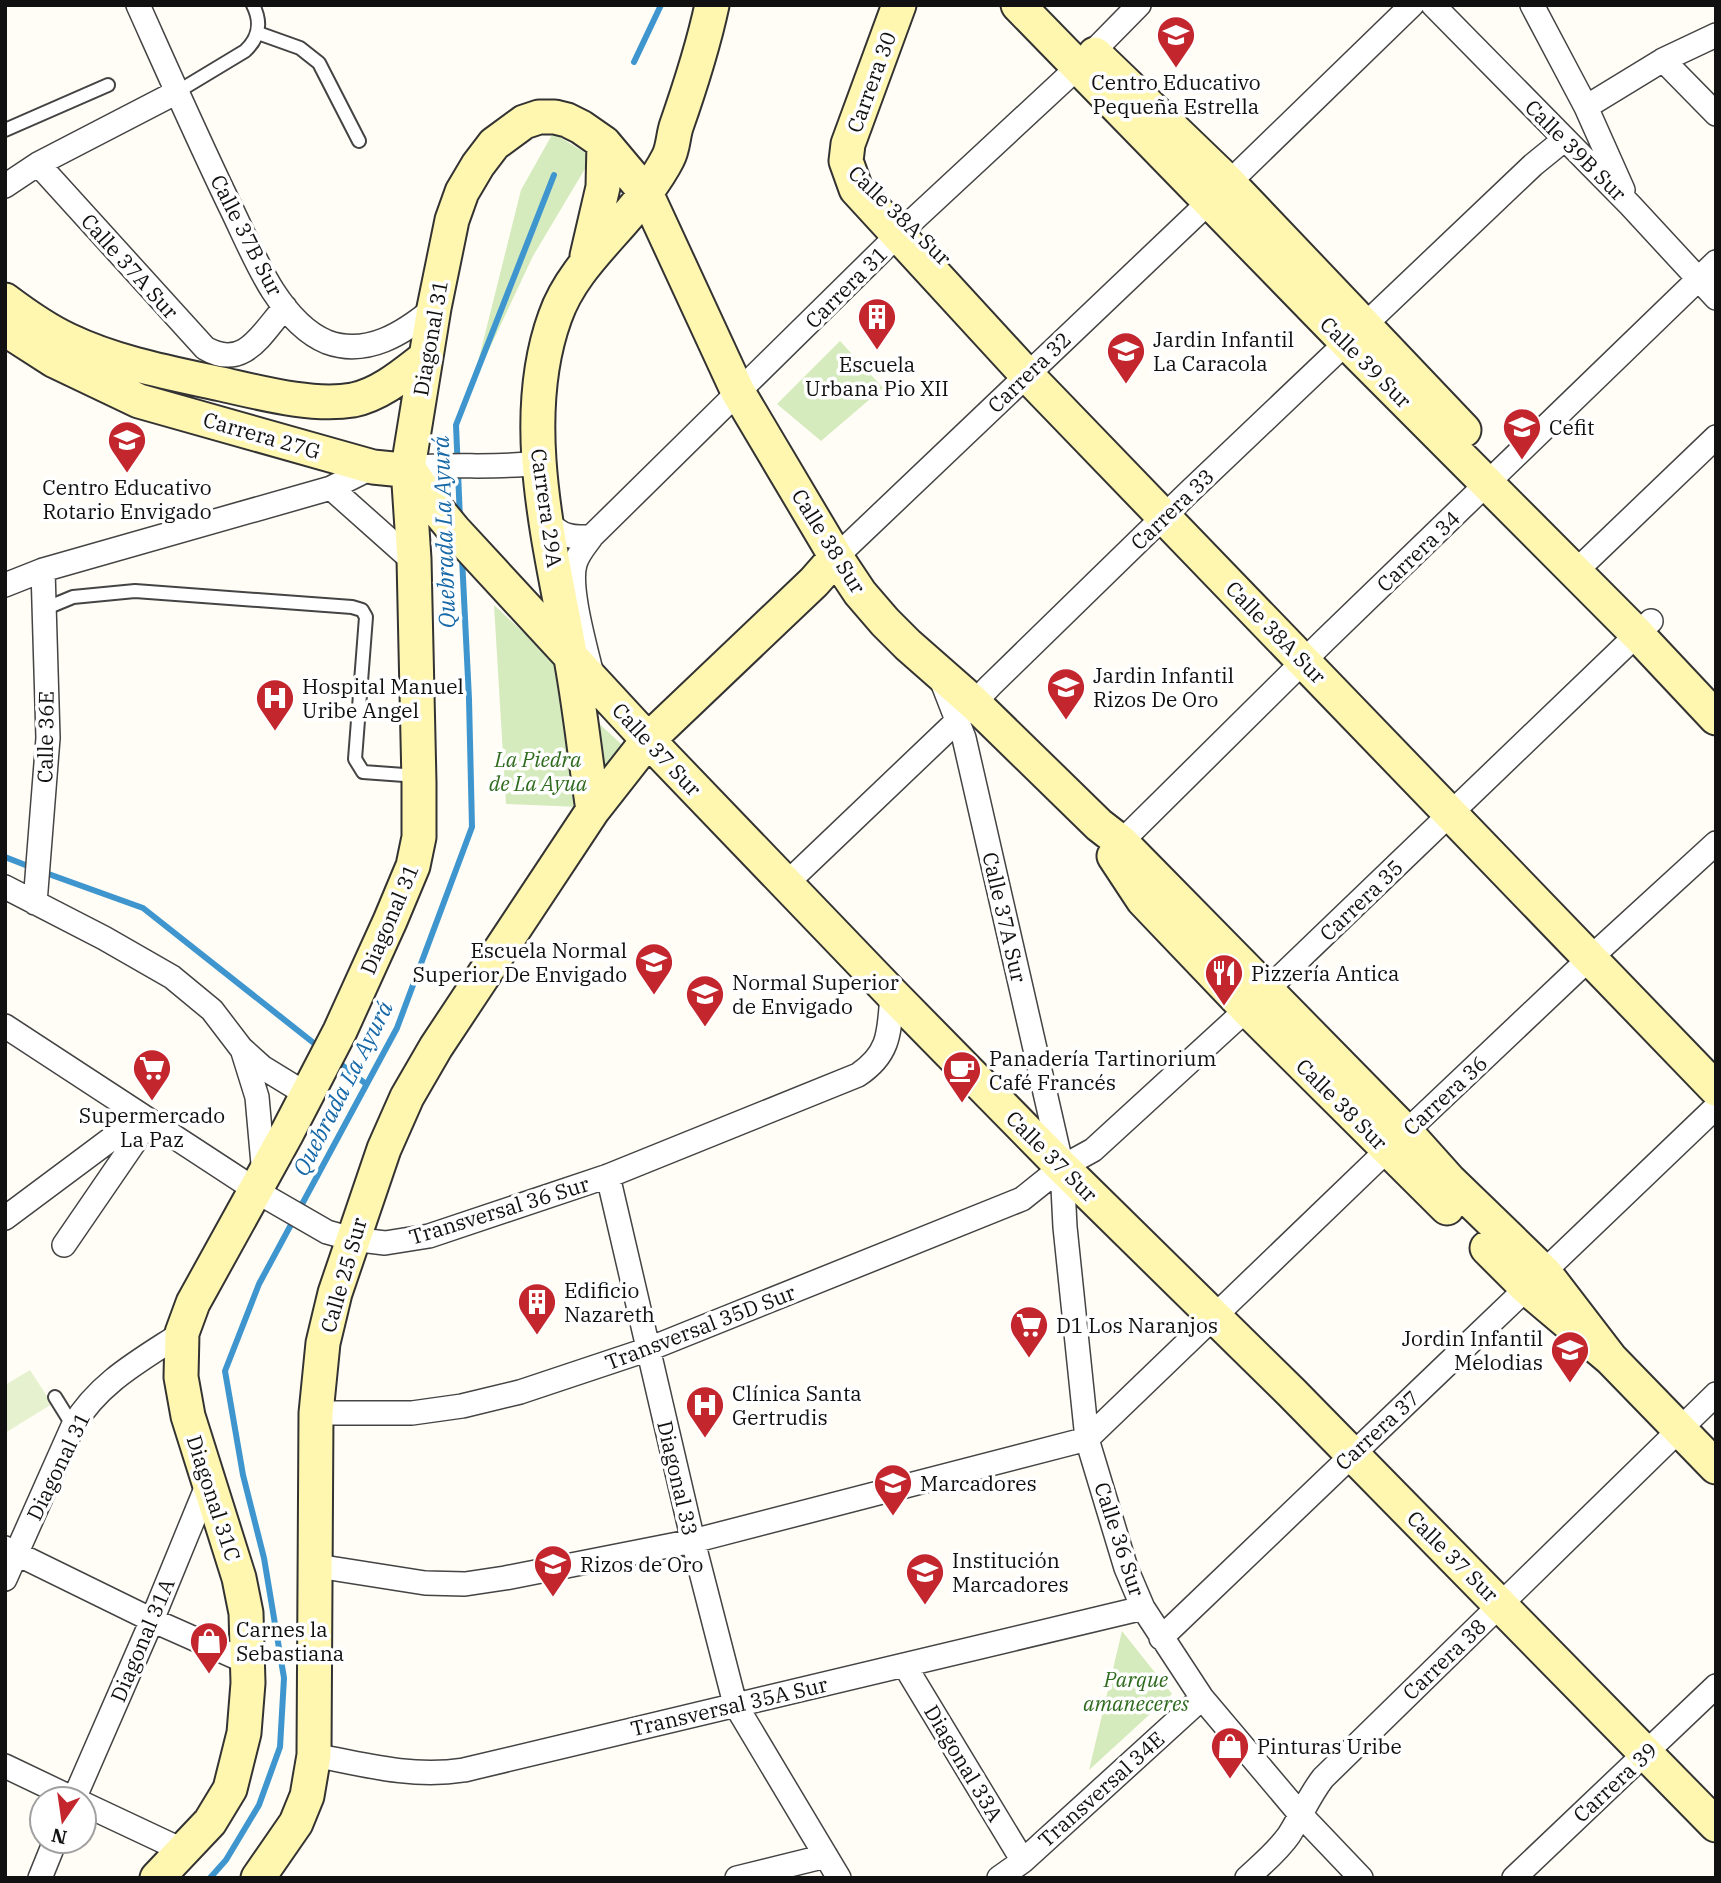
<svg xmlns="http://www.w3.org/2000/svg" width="1721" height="1883" viewBox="0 0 1721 1883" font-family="'IBM Plex Serif',serif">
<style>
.green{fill:#d5ebbd}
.pitch{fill:#e6f2cf}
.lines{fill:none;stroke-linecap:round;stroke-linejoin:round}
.stream{stroke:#3f96cf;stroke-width:6}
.lane-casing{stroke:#444;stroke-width:16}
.street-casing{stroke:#444;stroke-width:26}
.secondary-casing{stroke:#333;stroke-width:37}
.lane{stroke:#fff;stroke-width:12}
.street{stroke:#fff;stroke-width:23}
.secondary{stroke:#fff6b0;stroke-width:33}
.labels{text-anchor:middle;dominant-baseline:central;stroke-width:7;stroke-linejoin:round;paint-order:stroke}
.street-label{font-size:21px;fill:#111;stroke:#fff}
.poi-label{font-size:21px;fill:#111;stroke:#fff;text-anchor:start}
.park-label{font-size:21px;font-style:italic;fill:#2f6b1f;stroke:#fff}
.water-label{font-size:23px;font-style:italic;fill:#1768a6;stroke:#fff}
</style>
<rect width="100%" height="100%" fill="#fffdf5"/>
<path class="green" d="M553,133L592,157L533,256L472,386L521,190Z
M840,341L883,388L821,441L777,404Z
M494,605L555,662L579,807L506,804Z
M580,706L632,754L593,793Z
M1122,1631L1172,1694L1089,1770Z"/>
<path class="pitch" d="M30,1370L52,1404L5,1433V1385Z"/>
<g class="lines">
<path class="stream" d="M634,62L661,5
M460,519L456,425L554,175
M5,857L33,868
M43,872L143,908L320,1048
M337,1061L366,1084
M210,1878L226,1860L259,1805L280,1747L284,1678L264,1558L243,1475L225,1371L259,1284L397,1028L472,827L469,699L462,558"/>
<g class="lane-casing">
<path id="lane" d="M258,33L300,48L319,63L359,141
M177,92L245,51C259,38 262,23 253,5
M5,130L108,85
M44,609L73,597L135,591L352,607L362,610L366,617L355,759L363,772L418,776
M55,1397L73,1426"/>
</g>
<g class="street-casing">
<path id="street" d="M138,5C169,74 199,142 232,210C245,237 257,266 273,291C286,311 305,333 327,342C367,357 404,333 434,308
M1433,5L1630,205L1716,298
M1532,5L1586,107L1623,190
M1663,60L1716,114
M1586,107L1663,60L1716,35
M38,164L205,348C244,371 262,333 285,307
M5,186L38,164L177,92
M408,468C451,463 495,469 538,463
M331,488L404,553L414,559
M547,521C561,536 572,539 592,536L910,223L1077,68L1139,5
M592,536C586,545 578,553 575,564C568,589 587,652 593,679
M836,557L1209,202L1412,5
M1574,573L1716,437
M5,585L43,570L331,488L373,467
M941,679L964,738L1062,1167L1065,1227L1087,1439L1126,1568L1143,1608L1202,1698L1300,1814L1361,1878
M1121,842L1324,641L1716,262
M785,885L958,720L990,686L1188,493L1533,165L1565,139
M5,887L104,938L172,977L212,1010L241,1048L262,1067L306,1094
M35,903L48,738L43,570
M5,1026L268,1198L327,1232L352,1239L385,1243L429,1236L608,1176L858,1075C891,1053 889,1031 892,994
M243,1052L257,1097L264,1175
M608,1176L693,1541L735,1704L839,1878
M5,1218L111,1139L135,1111
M64,1245L149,1121
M316,1413H412L462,1406L520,1392L649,1349L1022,1199L1062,1167L1093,1150L1247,1009L1651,621
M5,1548L152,1620L249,1663
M317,1566L425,1583L465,1584L505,1578L693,1541L1087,1439L1406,1132L1575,972L1716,843
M5,1579L73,1426C99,1382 141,1360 182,1333
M1161,1638C1345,1460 1532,1285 1716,1107
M905,1666L1023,1861
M314,1755C365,1765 412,1778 464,1770L1143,1608
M5,1766L74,1799
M74,1799L152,1620L209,1481
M84,1804L184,1851
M40,1878L55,1841
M737,1878L826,1856
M999,1878L1023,1861L1202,1698
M1247,1878C1262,1864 1277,1852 1289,1835C1301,1816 1309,1796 1323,1778L1716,1394
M1514,1878L1716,1686"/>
</g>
<g class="secondary-casing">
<path id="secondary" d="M899,5L848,144L846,161L856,189L1026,374L1716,1089
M1018,5L1358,354L1638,635L1716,718
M1095,54L1229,183L1464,430
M587,256L603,187L604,143
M5,300C25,315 46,330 68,340C116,363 170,373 221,384C261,393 313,407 353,400C381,394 404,374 426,357
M5,329L53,360L139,401L373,467L393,469L408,468
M410,470L431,502L454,530L648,740L892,994L1062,1167L1292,1393L1716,1825
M593,810C585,758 580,705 570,653C551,547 517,422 555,317C572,268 615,235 645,194C653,183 662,170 668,158C673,149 673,137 676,127C690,87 703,47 712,5
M1114,856L1143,900L1247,1009L1447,1208
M1487,1248L1528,1289L1611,1359L1716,1467
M157,1878L210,1822L230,1789L244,1733L248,1683L246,1613L239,1578L188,1416L181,1377L182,1333L193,1303L287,1133L340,1031L390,921L413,866L419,837V783L414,559L408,468L434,308L452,220L462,192L478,165L494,144L524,122L539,117H555L567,120L581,127L604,143L646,193L738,392L836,557L860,593L885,622L908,645L974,703L1099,825L1121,842L1406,1132L1449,1180L1545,1273L1611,1359
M258,1878L296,1823L307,1796L314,1755L316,1413L323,1343L335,1293L384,1149L407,1097L436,1047L593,810L648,740L814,582L836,557"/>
</g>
<use href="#lane" class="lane"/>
<use href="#street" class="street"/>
<use href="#secondary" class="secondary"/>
</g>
<defs>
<g id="school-pin" transform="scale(2.0125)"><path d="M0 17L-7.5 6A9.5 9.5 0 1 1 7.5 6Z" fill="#c4262e" stroke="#fff"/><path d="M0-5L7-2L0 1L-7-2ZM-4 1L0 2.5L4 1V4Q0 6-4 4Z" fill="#fff"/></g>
<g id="building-pin" transform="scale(2.0125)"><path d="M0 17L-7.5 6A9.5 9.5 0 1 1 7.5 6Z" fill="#c4262e" stroke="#fff"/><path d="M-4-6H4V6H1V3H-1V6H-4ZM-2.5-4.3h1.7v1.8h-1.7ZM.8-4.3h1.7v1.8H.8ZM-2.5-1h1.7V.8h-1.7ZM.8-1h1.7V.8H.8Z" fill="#fff"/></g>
<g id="hospital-pin" transform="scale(2.0125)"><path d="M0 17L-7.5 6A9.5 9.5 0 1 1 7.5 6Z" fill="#c4262e" stroke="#fff"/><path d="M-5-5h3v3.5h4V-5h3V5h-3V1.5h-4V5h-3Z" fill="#fff"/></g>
<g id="restaurant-pin" transform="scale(2.0125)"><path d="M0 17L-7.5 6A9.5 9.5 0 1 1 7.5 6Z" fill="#c4262e" stroke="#fff"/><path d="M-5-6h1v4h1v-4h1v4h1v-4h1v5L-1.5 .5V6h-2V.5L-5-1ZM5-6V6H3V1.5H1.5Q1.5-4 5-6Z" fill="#fff"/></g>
<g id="supermarket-pin" transform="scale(2.0125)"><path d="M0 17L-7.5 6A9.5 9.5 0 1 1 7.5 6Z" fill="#c4262e" stroke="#fff"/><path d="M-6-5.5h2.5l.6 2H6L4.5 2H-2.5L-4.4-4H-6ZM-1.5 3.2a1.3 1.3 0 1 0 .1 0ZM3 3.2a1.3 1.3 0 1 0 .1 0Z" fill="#fff"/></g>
<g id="cafe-pin" transform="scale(2.0125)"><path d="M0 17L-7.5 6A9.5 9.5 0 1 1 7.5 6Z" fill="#c4262e" stroke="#fff"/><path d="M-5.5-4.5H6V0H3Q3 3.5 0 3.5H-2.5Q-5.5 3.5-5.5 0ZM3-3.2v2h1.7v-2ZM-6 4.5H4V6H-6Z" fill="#fff"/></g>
<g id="shop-pin" transform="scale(2.0125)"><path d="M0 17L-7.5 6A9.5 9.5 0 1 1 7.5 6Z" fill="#c4262e" stroke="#fff"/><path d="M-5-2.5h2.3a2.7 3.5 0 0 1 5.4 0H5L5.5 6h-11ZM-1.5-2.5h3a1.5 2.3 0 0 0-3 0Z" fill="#fff"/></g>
</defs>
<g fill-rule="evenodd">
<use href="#school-pin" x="1176" y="35"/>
<use href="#building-pin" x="877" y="317"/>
<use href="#school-pin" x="1126" y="351"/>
<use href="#school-pin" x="1522" y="427"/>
<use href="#school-pin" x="127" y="440"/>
<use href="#school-pin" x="1066" y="687"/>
<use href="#hospital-pin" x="275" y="698"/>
<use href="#school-pin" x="654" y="962"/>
<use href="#restaurant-pin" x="1224" y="973"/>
<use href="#school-pin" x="705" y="994"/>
<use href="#supermarket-pin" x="152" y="1068"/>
<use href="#cafe-pin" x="962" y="1070"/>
<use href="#building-pin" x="537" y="1302"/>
<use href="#supermarket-pin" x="1029" y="1325"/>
<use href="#school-pin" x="1570" y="1350"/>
<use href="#hospital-pin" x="705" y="1405"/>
<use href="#school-pin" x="893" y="1483"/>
<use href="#school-pin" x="553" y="1564"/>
<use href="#school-pin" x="925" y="1572"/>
<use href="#shop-pin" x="209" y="1641"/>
<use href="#shop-pin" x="1230" y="1746"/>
</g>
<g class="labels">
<g class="street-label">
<text transform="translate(871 82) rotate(-70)">Carrera 30</text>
<text transform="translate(1576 150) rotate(45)">Calle 39B Sur</text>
<text transform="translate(900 215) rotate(44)">Calle 38A Sur</text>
<text transform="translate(247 235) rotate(63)">Calle 37B Sur</text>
<text transform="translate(130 266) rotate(48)">Calle 37A Sur</text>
<text transform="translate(846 287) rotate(-45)">Carrera 31</text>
<text transform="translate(430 338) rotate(-80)">Diagonal 31</text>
<text transform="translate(1366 362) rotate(45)">Calle 39 Sur</text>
<text transform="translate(1029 372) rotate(-44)">Carrera 32</text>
<text transform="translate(262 435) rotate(16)">Carrera 27G</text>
<text transform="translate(547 508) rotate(82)">Carrera 29A</text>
<text transform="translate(1172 509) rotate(-44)">Carrera 33</text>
<text transform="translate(829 541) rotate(58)">Calle 38 Sur</text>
<text transform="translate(1418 551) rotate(-44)">Carrera 34</text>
<text transform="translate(1276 632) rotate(46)">Calle 38A Sur</text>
<text transform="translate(45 737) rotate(-89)">Calle 36E</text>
<text transform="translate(657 749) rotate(47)">Calle 37 Sur</text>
<text transform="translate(1361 900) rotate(-44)">Carrera 35</text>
<text transform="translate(1005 917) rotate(77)">Calle 37A Sur</text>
<text transform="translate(389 919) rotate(-67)">Diagonal 31</text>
<text transform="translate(1445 1095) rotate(-43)">Carrera 36</text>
<text transform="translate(1342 1104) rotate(45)">Calle 38 Sur</text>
<text transform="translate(1052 1156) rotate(45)">Calle 37 Sur</text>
<text transform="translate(499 1210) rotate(-17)">Transversal 36 Sur</text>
<text transform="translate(343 1275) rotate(-74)">Calle 25 Sur</text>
<text transform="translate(700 1327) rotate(-21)">Transversal 35D Sur</text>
<text transform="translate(1377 1430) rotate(-43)">Carrera 37</text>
<text transform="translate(58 1466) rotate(-64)">Diagonal 31</text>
<text transform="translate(678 1478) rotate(77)">Diagonal 33</text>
<text transform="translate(214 1498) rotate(72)">Diagonal 31C</text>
<text transform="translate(1120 1539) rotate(72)">Calle 36 Sur</text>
<text transform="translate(1453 1556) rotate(45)">Calle 37 Sur</text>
<text transform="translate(142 1640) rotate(-67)">Diagonal 31A</text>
<text transform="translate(1444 1659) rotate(-44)">Carrera 38</text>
<text transform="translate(729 1706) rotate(-13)">Transversal 35A Sur</text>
<text transform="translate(964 1763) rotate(59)">Diagonal 33A</text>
<text transform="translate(1615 1782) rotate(-43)">Carrera 39</text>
<text transform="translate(1101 1789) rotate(-42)">Transversal 34E</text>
</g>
<g class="poi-label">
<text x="1176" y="82" text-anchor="middle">Centro Educativo<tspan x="1176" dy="24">Pequeña Estrella</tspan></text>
<text x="1153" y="339">Jardin Infantil<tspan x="1153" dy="24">La Caracola</tspan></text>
<text x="877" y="364" text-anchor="middle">Escuela<tspan x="877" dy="24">Urbana Pio XII</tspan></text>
<text x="1549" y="427">Cefit</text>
<text x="127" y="487" text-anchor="middle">Centro Educativo<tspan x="127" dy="24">Rotario Envigado</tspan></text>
<text x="1093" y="675">Jardin Infantil<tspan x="1093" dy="24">Rizos De Oro</tspan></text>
<text x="302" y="686">Hospital Manuel<tspan x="302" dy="24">Uribe Angel</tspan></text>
<text x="627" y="950" text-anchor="end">Escuela Normal<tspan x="627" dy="24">Superior De Envigado</tspan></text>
<text x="1251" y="973">Pizzería Antica</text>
<text x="732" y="982">Normal Superior<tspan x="732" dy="24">de Envigado</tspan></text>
<text x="989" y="1058">Panadería Tartinorium<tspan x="989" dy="24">Café Francés</tspan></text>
<text x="152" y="1115" text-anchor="middle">Supermercado<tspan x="152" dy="24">La Paz</tspan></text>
<text x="564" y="1290">Edificio<tspan x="564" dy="24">Nazareth</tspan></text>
<text x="1056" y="1325">D1 Los Naranjos</text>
<text x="1543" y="1338" text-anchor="end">Jordin Infantil<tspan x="1543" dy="24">Melodias</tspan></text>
<text x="732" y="1393">Clínica Santa<tspan x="732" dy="24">Gertrudis</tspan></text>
<text x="920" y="1483">Marcadores</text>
<text x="952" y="1560">Institución<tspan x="952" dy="24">Marcadores</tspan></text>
<text x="580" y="1564">Rizos de Oro</text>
<text x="236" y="1629">Carnes la<tspan x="236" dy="24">Sebastiana</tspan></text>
<text x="1257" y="1746">Pinturas Uribe</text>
</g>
<g class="park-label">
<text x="538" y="759">La Piedra<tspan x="538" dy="24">de La Ayua</tspan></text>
<text x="1136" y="1679">Parque<tspan x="1136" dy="24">amaneceres</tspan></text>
</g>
<g class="water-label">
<text transform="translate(443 532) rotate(-92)">Quebrada La Ayurá</text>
<text transform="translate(342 1088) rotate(-63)">Quebrada La Ayurá</text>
</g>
</g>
<rect width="1721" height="1883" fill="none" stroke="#111111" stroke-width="14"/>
<g transform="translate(63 1820) rotate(193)"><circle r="33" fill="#ffffff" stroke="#a0a0a0" stroke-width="2"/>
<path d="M0-5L12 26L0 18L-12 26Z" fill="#c4262e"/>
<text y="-10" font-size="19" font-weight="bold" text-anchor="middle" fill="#111111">N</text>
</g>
</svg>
